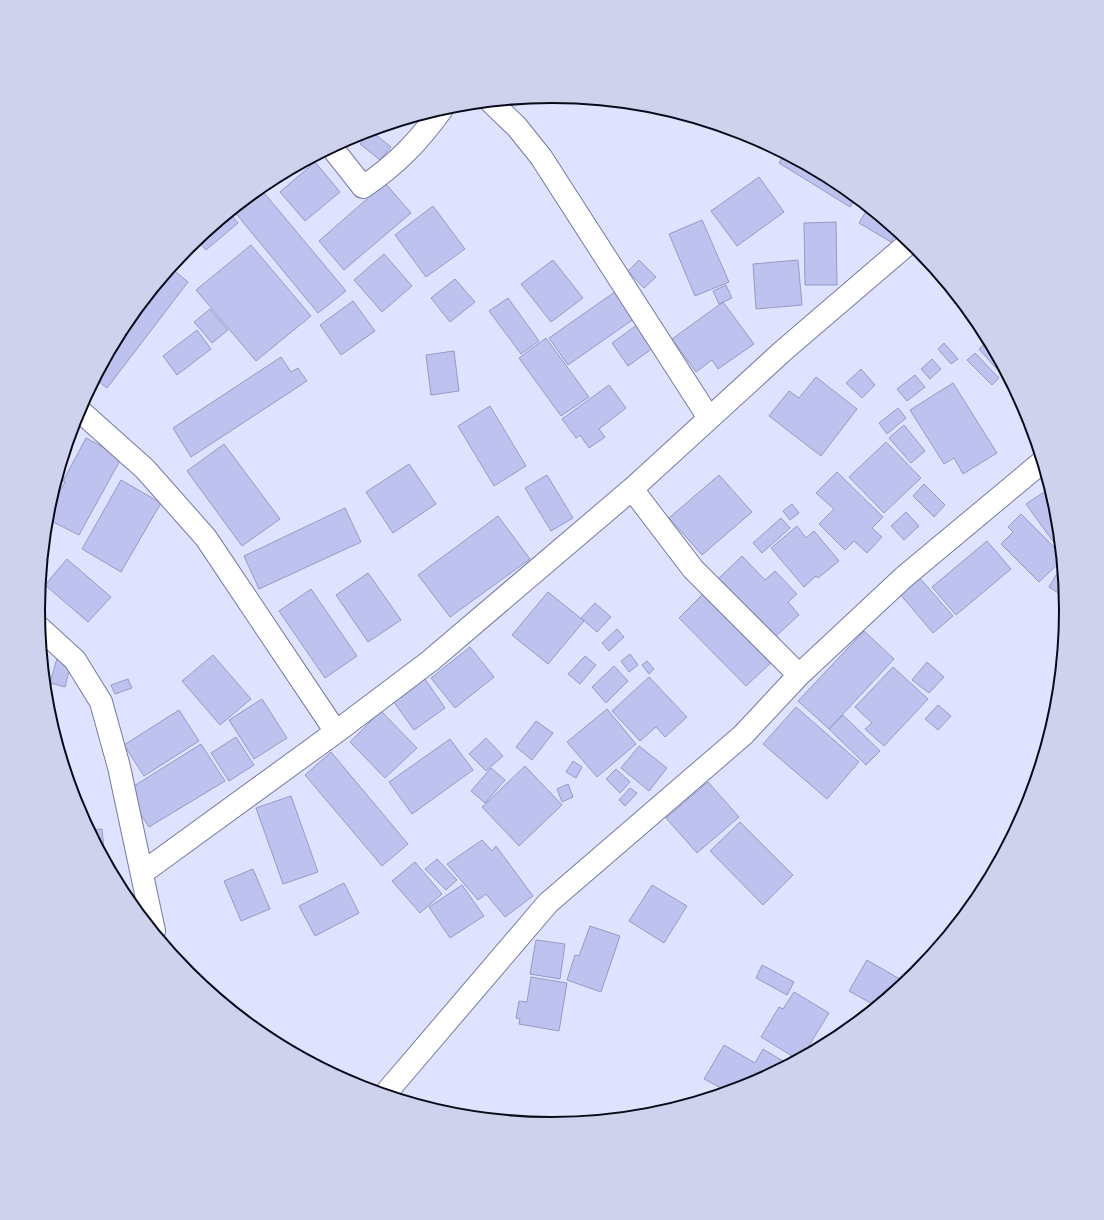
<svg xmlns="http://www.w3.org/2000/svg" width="1104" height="1220" viewBox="0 0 1104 1220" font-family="'PT Sans',sans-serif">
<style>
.building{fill:#bdc2ef;stroke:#969ac6}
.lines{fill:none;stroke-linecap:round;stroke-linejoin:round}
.minor-casing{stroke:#767aa3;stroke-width:24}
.minor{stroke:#fff;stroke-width:22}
.rim{fill:none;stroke:#0a0b1a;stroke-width:2}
</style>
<rect width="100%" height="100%" fill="#dfe3ff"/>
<path class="building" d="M371,131L391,147L380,160L360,144Z
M784,154L838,183L856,198L850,207L779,163Z
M315,162L340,192L305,221L280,192Z
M759,177L784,212L737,246L711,211Z
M385,183L411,213L344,270L319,241Z
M260,188L346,291L318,313L233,210Z
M433,206L465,249L426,277L395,235Z
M868,208L897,231L891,242L859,223Z
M230,213L238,223L206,250L197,240Z
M702,220L729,282L695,296L669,234Z
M836,222L837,285H805L804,223Z
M251,245L311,316L256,361L196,290Z
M384,254L412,286L382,312L354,280Z
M553,260L583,298L551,322L521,284Z
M639,260L656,277L644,288L628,271Z
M798,260L802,305L756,309L753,264Z
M171,268L188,282L107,388L95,379L125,324Z
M455,279L475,302L450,322L431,298Z
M726,285L732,298L719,304L713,291Z
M619,289L638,316L568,365L549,338Z
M508,298L539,341L521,354L489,311Z
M353,301L375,331L341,355L320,325Z
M723,302L754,344L718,369L712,360L696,372L672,339Z
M210,309L228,330L212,343L194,322Z
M641,322L657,345L628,366L612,343Z
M197,330L211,349L177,375L163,356Z
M546,338L589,397L561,416L519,358Z
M988,341L1011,383L1010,384L979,349Z
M944,343L958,359L951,364L938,349Z
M454,351L459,391L431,395L426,355Z
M975,353L999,378L992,385L967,360Z
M281,357L291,372L298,368L307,381L191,457L173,428Z
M932,359L941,369L930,379L921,369Z
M861,369L875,385L862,398L846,383Z
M915,375L925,387L907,401L897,389Z
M816,377L857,409L821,456L769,416L789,391L799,398Z
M953,383L997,453L963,474L954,458L944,464L910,410Z
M609,385L626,408L599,429L605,437L589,448L580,435L576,438L562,419Z
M490,406L526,466L494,486L458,426Z
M898,408L906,418L887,434L879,423Z
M904,425L925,451L911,463L889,438Z
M86,438L122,457L79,535L47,519L48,513L65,482L63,481Z
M886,442L921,478L884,513L849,477Z
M224,444L280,519L242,546L187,471Z
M409,464L436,504L393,533L366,492Z
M837,472L883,517L872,528L882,537L867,553L854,541L845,550L819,524L834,509L816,493Z
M547,475L573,518L551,531L525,488Z
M719,475L752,512L702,555L669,518Z
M121,480L161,503L121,572L82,549Z
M924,484L945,505L934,517L913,496Z
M1050,488L1056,510L1060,551L1026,504Z
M792,504L799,513L790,520L783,511Z
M345,508L361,542L259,589L244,556Z
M906,512L919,526L904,540L891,526Z
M1021,514L1060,553L1061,561L1039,582L1001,544L1013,532L1008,527Z
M498,516L530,559L450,617L418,575Z
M781,518L790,528L762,553L753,543Z
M797,526L806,538L814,531L839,561L818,578L816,576L804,587L771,548Z
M987,541L1011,569L956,615L932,587Z
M742,556L765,580L775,571L797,594L788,602L799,615L774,638L718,579Z
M67,559L111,597L88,622L45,585Z
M1062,565L1064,593L1063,596L1049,587Z
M368,573L401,620L368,642L336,595Z
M918,576L953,616L933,633L899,593Z
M311,589L357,656L325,678L279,611Z
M707,590L775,659L746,686L679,618Z
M548,592L584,621L548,664L512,635Z
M595,603L611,617L597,632L581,618Z
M617,629L624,637L609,651L602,643Z
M864,631L894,659L829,729L798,701Z
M470,647L494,677L455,708L431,678Z
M630,654L638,665L629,672L621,661Z
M58,655L72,659L65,687L50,683Z
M213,655L251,699L220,725L182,681Z
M585,656L596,665L580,684L568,674Z
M647,661L654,669L649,674L642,665Z
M927,662L944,677L929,693L912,680Z
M614,666L628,681L606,703L592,687Z
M893,667L928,699L884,746L865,729L872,723L855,707Z
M649,677L687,717L665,737L656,727L640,741L612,711Z
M128,679L132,688L115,694L111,685Z
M425,679L445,708L414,730L393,701Z
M262,699L287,738L254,759L229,720Z
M938,705L951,716L938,730L925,719Z
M796,707L859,762L827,799L763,744Z
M607,709L636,744L597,777L567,742Z
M179,710L199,741L144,776L124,745Z
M381,711L417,748L385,778L350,742Z
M843,715L880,751L866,765L829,729Z
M536,721L553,733L532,760L516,747Z
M236,737L254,765L229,781L211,753Z
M486,738L503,756L486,771L469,754Z
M450,739L473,770L412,814L389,782Z
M201,744L225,781L149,827L126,791Z
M639,746L667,768L649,791L621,768Z
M331,752L408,844L382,866L305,775Z
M573,761L582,767L576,778L566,772Z
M525,766L562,805L519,846L482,807Z
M491,768L505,780L485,803L471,791Z
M616,769L630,782L620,793L606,779Z
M708,782L739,817L697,853L666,818Z
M568,784L573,797L562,802L557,789Z
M630,788L637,793L625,806L619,800Z
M291,796L318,872L283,884L256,808Z
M740,822L793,875L763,905L710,851Z
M102,829L105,859L90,830Z
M482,840L492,851L496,846L533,896L505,917L486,894L478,900L447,864Z
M437,859L457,880L446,890L425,869Z
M415,862L442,894L420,913L392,881Z
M253,869L270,909L241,921L224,881Z
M344,883L359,913L315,936L299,906Z
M462,885L484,916L450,938L429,907Z
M652,885L687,906L664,943L629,921Z
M590,926L620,936L601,992L567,980L575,955L579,956Z
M536,940L565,944L560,979L530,974Z
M867,960L905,982L876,1006L849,991Z
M762,965L794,982L787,995L756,978Z
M531,977L567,983L559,1031L519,1024L520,1019L516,1018L519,1001L527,1002Z
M794,992L829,1013L802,1057L797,1059L761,1037L779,1007L783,1009Z
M724,1045L755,1063L763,1049L788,1064L748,1085L727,1091L704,1079Z"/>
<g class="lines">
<g class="minor-casing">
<path id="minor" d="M491,102L517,127L541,157L709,418
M333,149L363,187C396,165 419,141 442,109
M79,410L145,469L206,538L336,732
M632,489L693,569L799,675
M40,628L75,660L101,702L119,767L154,931
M142,873L336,732L430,661L632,489L784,350L910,242
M385,1094L548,903L743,735L799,675L904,577L1042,462"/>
</g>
<use href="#minor" class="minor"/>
</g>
<path d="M0 0H1104V1220H0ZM45 610a507 507 0 1 1 1014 0a507 507 0 1 1-1014 0Z" fill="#ced2ed" fill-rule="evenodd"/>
<path class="rim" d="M45 610a507 507 0 1 1 1014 0a507 507 0 1 1-1014 0Z"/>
</svg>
